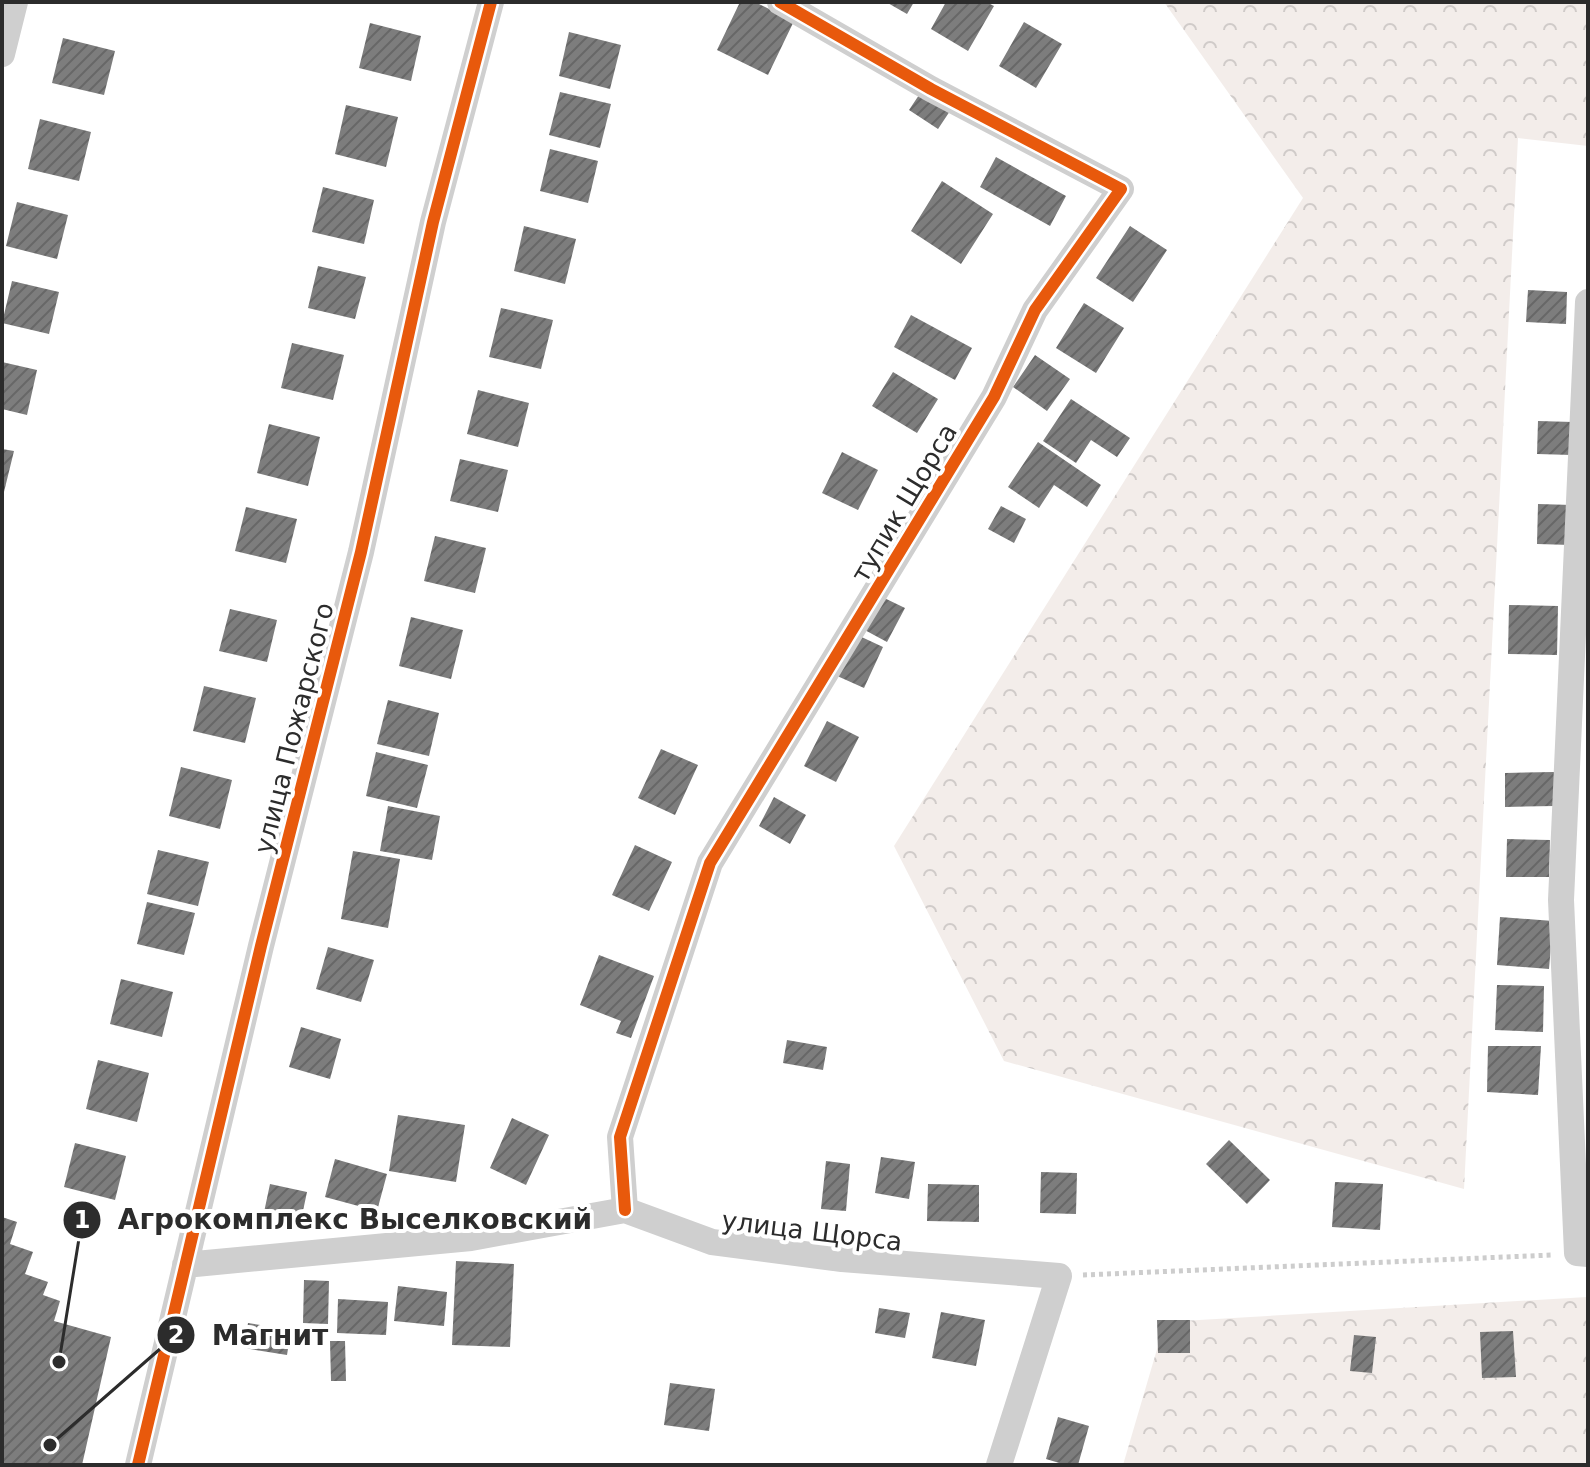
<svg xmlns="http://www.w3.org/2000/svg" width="1590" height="1467" viewBox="0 0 1590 1467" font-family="'DejaVu Sans',sans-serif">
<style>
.forest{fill:url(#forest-crowns)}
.building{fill:url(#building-hatch)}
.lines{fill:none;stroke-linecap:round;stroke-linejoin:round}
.path{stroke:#cdcdcd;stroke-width:5;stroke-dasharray:4 4;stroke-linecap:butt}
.minor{stroke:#cfcfcf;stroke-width:26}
.cycleway-casing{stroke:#fff;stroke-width:17}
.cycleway{stroke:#e8590c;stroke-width:12}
.labels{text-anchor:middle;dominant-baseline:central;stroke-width:8;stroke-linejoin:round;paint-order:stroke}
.street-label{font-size:26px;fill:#2c2c2c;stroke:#fff}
.leader{fill:none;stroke:#2c2c2c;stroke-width:3}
.callout-dot{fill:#2c2c2c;stroke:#fff;stroke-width:3}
.mark-label{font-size:24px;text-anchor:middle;font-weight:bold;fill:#fff}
.callout-label{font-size:28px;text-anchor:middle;font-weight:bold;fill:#2c2c2c;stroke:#fff;stroke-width:8;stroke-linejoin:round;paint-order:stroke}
</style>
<defs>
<pattern id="forest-crowns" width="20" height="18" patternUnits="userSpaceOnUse" patternTransform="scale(2)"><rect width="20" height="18" fill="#f3edea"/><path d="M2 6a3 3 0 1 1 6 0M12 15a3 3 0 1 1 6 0" fill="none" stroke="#d0cbc9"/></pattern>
<pattern id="building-hatch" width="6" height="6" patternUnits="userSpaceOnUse" patternTransform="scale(2)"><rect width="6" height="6" fill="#7d7d7d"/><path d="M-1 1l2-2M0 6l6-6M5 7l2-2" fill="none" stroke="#676767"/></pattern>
</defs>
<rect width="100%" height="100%" fill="#fff"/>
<path class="forest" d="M1164,2H1588V146L1518,138L1464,1189L1004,1061L894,846L1303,198Z
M1587,1297L1588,1465H1123L1165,1322Z"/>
<path class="building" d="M740,2H755L794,21L768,75L717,50Z
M886,2H914L907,14Z
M946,2H986L994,6L968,51L931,29Z
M1024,22L1062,44L1036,88L999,66Z
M370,23L421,36L411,81L359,68Z
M569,32L621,45L610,89L559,76Z
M63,38L115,51L104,95L52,83Z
M931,77L960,96L938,129L909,110Z
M560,92L611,104L600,148L549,135Z
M346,105L398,117L386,167L335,154Z
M40,119L91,132L79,181L28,169Z
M550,149L598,161L588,203L540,191Z
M996,157L1066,196L1050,226L980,187Z
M942,181L993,214L961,264L911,231Z
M323,187L374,200L364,244L312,232Z
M17,202L68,215L57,259L6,246Z
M524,226L576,239L565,284L514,271Z
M1130,226L1167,250L1133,302L1096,278Z
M318,266L366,277L355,319L308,308Z
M12,281L59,292L49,334L2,323Z
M1528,290L1567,292L1566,324L1526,322Z
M1084,303L1124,328L1096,373L1056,348Z
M501,308L553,320L541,369L489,357Z
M911,315L972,348L955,380L894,347Z
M292,343L344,355L333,400L281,388Z
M1035,355L1070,379L1047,411L1013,387Z
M2,362L37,370L27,415L2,409Z
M893,372L938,399L917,433L872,406Z
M478,390L529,403L518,447L467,434Z
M1071,399L1130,438L1117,457L1091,440L1076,463L1043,441Z
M1538,421L1573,422L1572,455L1537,454Z
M269,424L320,437L308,486L257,473Z
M1038,442L1101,485L1087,507L1054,485L1039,508L1008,487Z
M2,449L14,451L3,496L2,495Z
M842,452L878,470L858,510L822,493Z
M460,459L508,470L498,512L450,501Z
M1538,504L1572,505L1571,545L1537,544Z
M1001,506L1026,519L1014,543L988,529Z
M246,507L297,519L286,563L235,551Z
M435,536L486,548L475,593L424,581Z
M878,595L905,608L887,642L861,628Z
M1509,605L1558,606L1557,655L1508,654Z
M230,609L277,620L267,662L219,651Z
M411,617L463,630L451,679L399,666Z
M853,633L883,647L864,688L835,675Z
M204,686L256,698L245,743L193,731Z
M388,700L439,713L429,756L377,744Z
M827,721L859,737L836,782L804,766Z
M661,749L698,765L675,815L638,798Z
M376,752L428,765L417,808L366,796Z
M181,767L232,780L220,829L169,816Z
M1554,772L1555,806L1505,807V773Z
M774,797L806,815L790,844L759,826Z
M388,806L440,816L432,860L380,851Z
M1507,839L1550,840L1549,877H1506Z
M635,845L672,862L649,911L612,895Z
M158,850L209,862L198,906L147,894Z
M353,851L400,859L388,928L341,919Z
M147,902L195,913L184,955L137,944Z
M1500,917L1553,921L1549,969L1497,965Z
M328,947L374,960L361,1002L316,989Z
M599,955L654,976L631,1038L616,1033L621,1021L580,1005Z
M121,979L173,992L162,1037L110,1024Z
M1497,985L1544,986L1543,1032L1495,1030Z
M301,1027L341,1039L330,1079L289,1067Z
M787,1040L827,1047L823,1070L783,1063Z
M1488,1046H1541L1538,1095L1487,1092Z
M98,1060L149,1073L137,1122L86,1109Z
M398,1115L465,1125L456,1182L389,1171Z
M512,1118L549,1135L526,1185L490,1168Z
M1229,1140L1270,1180L1247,1204L1206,1164Z
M75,1143L126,1156L115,1200L64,1187Z
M881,1157L915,1162L909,1199L875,1193Z
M335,1159L387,1174L377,1211L325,1197Z
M826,1161L850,1164L846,1211L821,1209Z
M1041,1172L1077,1173L1076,1214L1040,1213Z
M1335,1182L1383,1184L1380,1230L1332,1227Z
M270,1184L307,1192L300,1225L263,1217Z
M928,1184L979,1185V1222L927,1221Z
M2,1217L17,1222L10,1244L33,1252L25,1274L48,1282L43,1295L60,1301L54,1321L111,1337L82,1465H2Z
M456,1261L514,1264L510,1347L452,1345Z
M304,1280L329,1281L328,1324L303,1323Z
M398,1286L447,1292L444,1326L394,1321Z
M338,1299L388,1302L386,1335L337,1333Z
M879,1308L910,1313L905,1338L875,1333Z
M941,1312L985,1320L976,1366L932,1358Z
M1157,1320H1190V1353H1158Z
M248,1323L291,1330L287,1355L244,1348Z
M1513,1331L1516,1377L1482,1378L1480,1332Z
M1354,1335L1376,1337L1372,1373L1350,1371Z
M330,1341H345L346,1381H331Z
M670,1383L715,1389L709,1431L664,1425Z
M1058,1417L1089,1426L1078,1465H1066L1046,1459Z"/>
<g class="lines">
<path class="path" d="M1083,1275L1552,1255"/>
<path class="minor" d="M2,54L15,2
M1588,302L1561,900L1577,1253L1588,1254
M625,1210L620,1137L710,863L994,397L1035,310L1121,189L931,89L780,2
M185,1265L471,1238L625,1210L712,1242L842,1259L1059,1276L999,1465
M138,1465L261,946L361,552L433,222L491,2"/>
<g class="cycleway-casing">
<path id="cycleway" d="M625,1210L620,1137L710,863L994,397L1035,310L1121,189L931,89L780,2
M138,1465L261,946L361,552L433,222L491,2"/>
</g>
<use href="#cycleway" class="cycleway"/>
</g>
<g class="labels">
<g class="street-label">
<text transform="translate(904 503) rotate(-59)">тупик Щорса</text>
<text transform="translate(294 728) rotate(-76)">улица Пожарского</text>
<text transform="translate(812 1231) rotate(7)">улица Щорса</text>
</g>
</g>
<path class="leader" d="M59 1362L82 1220M50 1445L176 1335"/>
<g class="callout-dot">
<circle cx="59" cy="1362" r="8"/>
<circle cx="50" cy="1445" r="8"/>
<circle cx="82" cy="1220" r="20"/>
<circle cx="176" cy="1335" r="20"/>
</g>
<g class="mark-label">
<text x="82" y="1228">1</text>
<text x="176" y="1343">2</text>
</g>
<g class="callout-label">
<text x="355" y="1229">Агрокомплекс Выселковский</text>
<text x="270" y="1345">Магнит</text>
</g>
<rect width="1590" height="1467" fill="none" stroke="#2c2c2c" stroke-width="8"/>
</svg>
